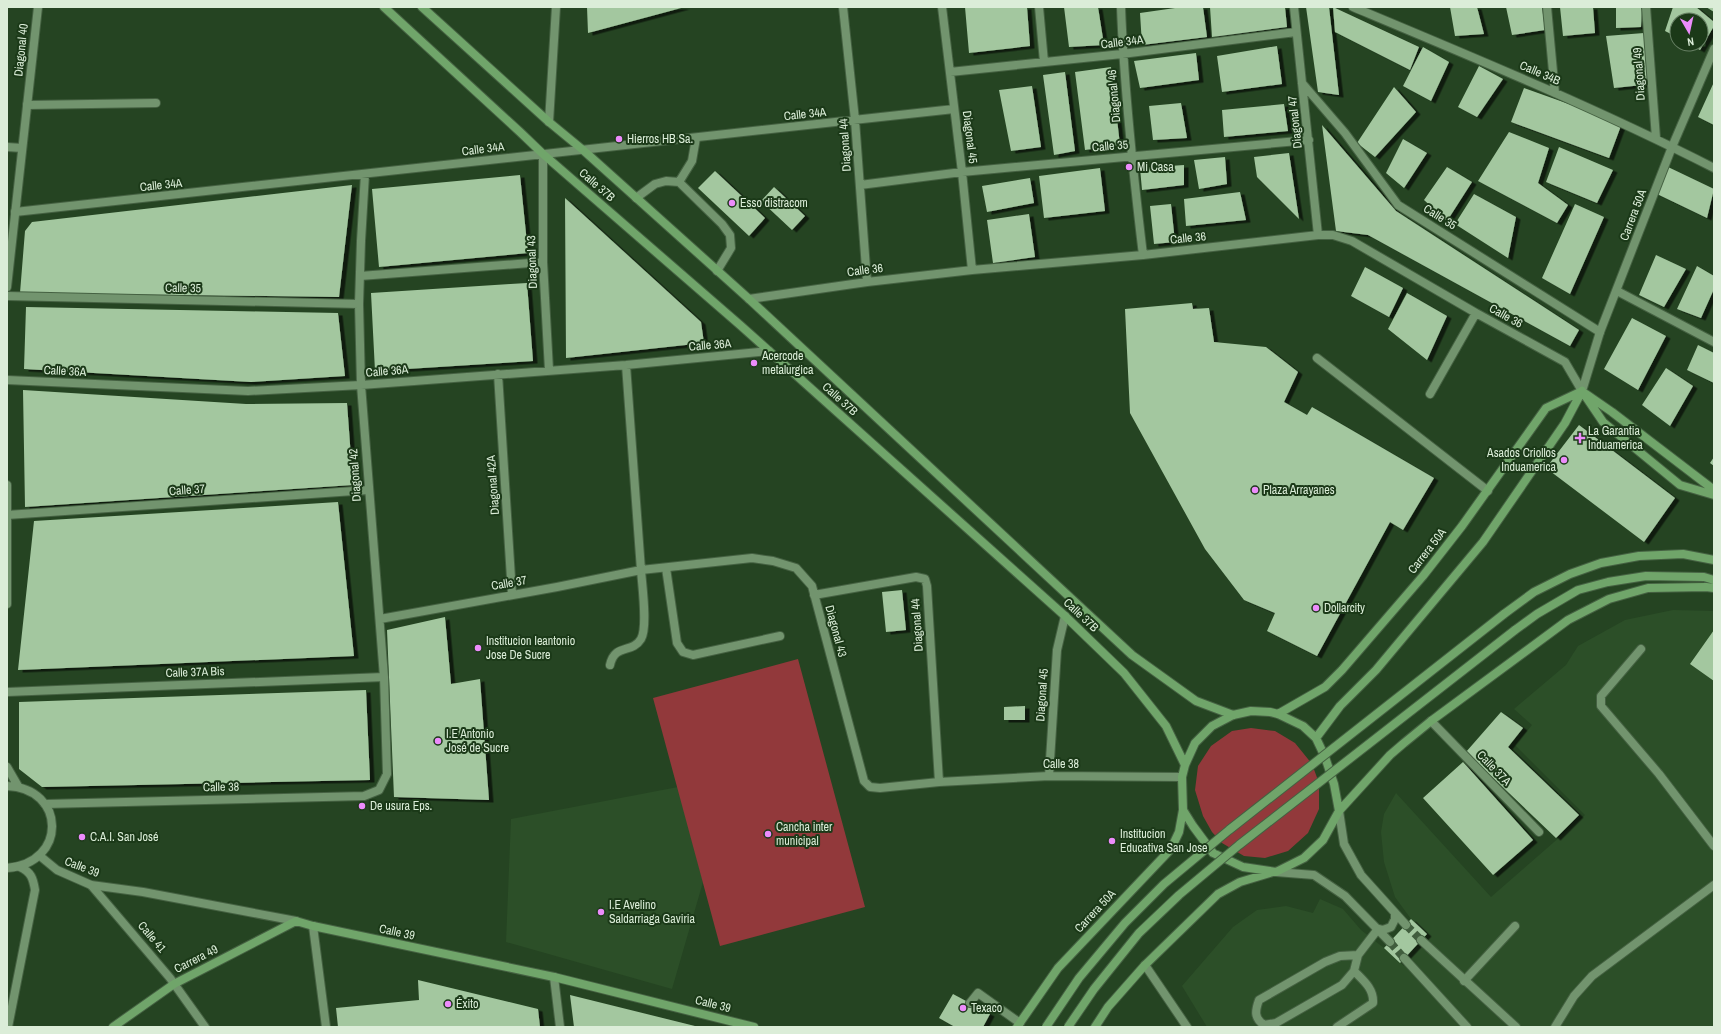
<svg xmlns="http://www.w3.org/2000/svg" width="1721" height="1034" viewBox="0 0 1721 1034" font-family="'Archivo Narrow',sans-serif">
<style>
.built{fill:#2c4f28}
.green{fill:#92393b}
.building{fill:#a3c79f;filter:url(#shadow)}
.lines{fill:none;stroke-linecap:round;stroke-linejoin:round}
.minor-tunnel{stroke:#405d3d;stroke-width:8;stroke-dasharray:8 4;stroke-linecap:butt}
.service-casing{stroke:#456142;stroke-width:10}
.minor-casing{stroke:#456142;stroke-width:10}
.tertiary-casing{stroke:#456142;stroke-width:10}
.secondary-casing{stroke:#456142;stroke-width:10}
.service{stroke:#72946e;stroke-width:8}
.minor{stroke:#72946e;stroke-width:8}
.tertiary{stroke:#72946e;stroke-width:8}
.secondary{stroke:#70a56a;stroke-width:8}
.secondary-bridge-casing{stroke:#456142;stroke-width:10;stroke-linecap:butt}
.secondary-bridge{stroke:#70a56a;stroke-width:8}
.poi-dot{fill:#ec8cfb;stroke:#1b3918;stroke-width:1.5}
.labels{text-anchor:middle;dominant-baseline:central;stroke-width:4;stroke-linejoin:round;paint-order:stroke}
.street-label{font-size:12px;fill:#dbedd8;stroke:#1b3918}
.poi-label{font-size:12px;fill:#dbedd8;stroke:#1b3918;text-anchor:start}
</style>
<defs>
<filter id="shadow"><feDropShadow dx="4.5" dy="2.5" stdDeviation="0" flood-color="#0009"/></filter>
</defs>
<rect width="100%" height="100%" fill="#254422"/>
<path class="built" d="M1673,610L1714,611V1027H1207L1182,986L1233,927L1257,910L1286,906L1313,913L1320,899L1343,909L1361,930L1384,948L1427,934L1411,919L1395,897L1384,862L1381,832L1384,814L1396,793L1491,897L1585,815L1515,745L1532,725L1514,709L1566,665L1578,646L1625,620Z
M678,787L703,882L672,989L506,942L511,819Z"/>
<path class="green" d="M798,659L865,907L720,946L653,698Z
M1251,728L1275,731L1295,743L1312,764L1319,783V809L1308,833L1288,851L1265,858L1244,856L1222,843L1212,832L1203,816L1195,790L1198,766L1211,746L1232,731Z"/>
<path class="building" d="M587,7H685L588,33Z
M965,7H1027L1030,46L969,53Z
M1064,7H1098L1104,45L1069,47Z
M1182,7H1203L1207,37L1142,45L1140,13Z
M1210,7H1285L1287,27L1212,37Z
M1306,7H1329L1339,95L1318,92Z
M1333,7L1419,47L1410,70L1335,32Z
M1450,7H1477L1484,34L1455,36Z
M1506,7H1542L1545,30L1512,35Z
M1560,7H1593L1595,33L1563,36Z
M1616,7H1642L1641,27L1616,28Z
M1673,7H1696L1714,22V26L1700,50L1689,44H1701V20H1677V37L1665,31Z
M1706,7H1714V12Z
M1644,33L1652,84L1614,88L1606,36Z
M1277,46L1282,84L1222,92L1217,56Z
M1423,47L1449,62L1431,101L1403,86Z
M1196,53L1199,80L1140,88L1134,61Z
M1479,66L1503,79L1477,117L1458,107Z
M1111,67L1120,145L1085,150L1075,72Z
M1065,72L1075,151L1054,155L1043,75Z
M1714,82V125L1698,117Z
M1032,86L1041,147L1011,151L999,90Z
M1394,87L1416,112L1375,157L1357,143Z
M1524,88L1622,123L1609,158L1511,122Z
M1181,103L1187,138L1153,140L1149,106Z
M1284,104L1288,131L1224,137L1222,110Z
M1322,125L1396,211L1579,330L1570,346L1368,235L1336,231Z
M1509,132L1549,148L1538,183L1568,205L1557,223L1478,181Z
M1403,139L1427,153L1404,188L1386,173Z
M1559,147L1613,170L1597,203L1546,182Z
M1289,153L1299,219L1257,177L1254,157Z
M1225,157L1227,184L1199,189L1194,160Z
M1184,165V185L1142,190L1140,168Z
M1447,167L1472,182L1447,221L1424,200Z
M1668,167L1714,189L1707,218L1655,193Z
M1100,168L1105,211L1044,218L1039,176Z
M715,171L765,218L749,236L698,188Z
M520,175L528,253L379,267L372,189Z
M1030,178L1034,203L987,212L982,186Z
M352,185L339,297L20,293L25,231L32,222Z
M774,187L805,216L792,230L761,201Z
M1240,192L1246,220L1186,226L1184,199Z
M1474,194L1516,217L1508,258L1455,224Z
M565,198L701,322L704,343L566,358Z
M1171,204L1175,242L1154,244L1150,206Z
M1575,204L1604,217L1570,294L1542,278Z
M1029,214L1035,257L993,263L987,220Z
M1656,255L1686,269L1664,307L1639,295Z
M1697,266L1714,276V289L1701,318L1677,309Z
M1365,267L1403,288L1389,317L1351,296Z
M527,283L533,361L375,371L371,293Z
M1407,293L1447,316L1427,360L1388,329Z
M1192,303L1193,309L1209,308L1214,342L1266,347L1298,372L1284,402L1307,415L1312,407L1434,478L1403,530L1390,522L1317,656L1267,631L1275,613L1244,600L1205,549L1130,413L1125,309Z
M26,307L338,313L345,376L251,382L24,369Z
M1632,318L1666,336L1638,390L1604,369Z
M1698,345L1714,353V383L1687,370Z
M1666,368L1693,386L1670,426L1642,405Z
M23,390L246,404L347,403L353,485L25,507Z
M1579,425L1675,498L1644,542L1546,468Z
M1714,457V466L1710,463Z
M338,502L354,656L18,670L34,521Z
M902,590L906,630L886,632L882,592Z
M445,617L451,684L480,679L489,800L394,797L387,630Z
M1714,630V681L1690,664Z
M366,690L370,780L42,787L19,769V702Z
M1025,706V720H1004V707Z
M1501,712L1523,728L1508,747L1579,815L1556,838L1466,752Z
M1463,762L1533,840L1493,875L1423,798Z
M1411,919L1427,934L1400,963L1384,948Z
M418,980L538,1009L540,1027H338L336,1008L419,1000Z
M953,994L990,1014L983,1027H955L939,1018Z
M570,995L695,1026L694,1027H574Z"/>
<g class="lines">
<path class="minor-tunnel" d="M1406,925L1421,940
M1390,942L1404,958"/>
<g class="service-casing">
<path id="service" d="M27,105L156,103
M679,182L692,161L696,138
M636,198L655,184L666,181L679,182L722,224L730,235L731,248L717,271
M1317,358L1488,491
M666,568L677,643L683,652L693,655L780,636
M610,665C615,643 632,654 641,639C648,627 642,585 641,570
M313,926L326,1027
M1358,955L1354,971L1342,985L1276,1023L1264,1025C1254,1018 1255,1011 1259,1000L1325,962L1340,956L1358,955L1378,929
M1464,981L1515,926
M970,1003L978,993L1020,1023
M1337,1027L1373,1003C1374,989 1364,981 1354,971"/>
</g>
<g class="minor-casing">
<path id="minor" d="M843,7L855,120L867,282
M942,7L962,172L972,270
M1039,7L1044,62
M1121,7C1124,90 1133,172 1143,255
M1294,7L1318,235
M1353,7C1475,58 1596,108 1714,168
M1547,7L1555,93
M1646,7L1656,138
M950,72L1122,54L1296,32
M1302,83L1345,133L1398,205L1600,332
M549,122L556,7
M7,147L22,148
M543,154V262L549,370
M860,185L962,172L1309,140
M15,212L954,109
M360,276L543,262
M1617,291L1714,342
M7,296L359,304
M749,299L867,282L972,270L1143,255L1318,235H1333L1352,241L1476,313L1565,362L1582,391
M626,365L641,570
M498,374L512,594
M7,380L248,391L361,385L626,365L769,351
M1430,394L1476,313
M7,515L368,490
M814,595L916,577L925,579L927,586L939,782
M380,619L557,587L641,570L752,558L773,561L796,568L812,586L864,781L870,787L880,788L939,782L1049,776L1182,777
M1641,649L1601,696V706L1659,774L1714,846
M7,692L384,677
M1431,721L1539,832
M1049,776L1057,650L1065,616
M45,804L364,796L379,790L387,774L384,677L361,385L359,304L361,241L365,174
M1339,811L1344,844L1361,875L1406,925
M1276,872L1314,875L1345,896L1390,942
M91,885L170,978L205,1027
M1378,929L1383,930L1391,927L1395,919V914
M1421,940L1516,1027
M1404,958L1467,1027
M1145,965L1187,1027
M554,977L560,1027
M1555,1027L1574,996L1592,976L1714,885"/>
</g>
<g class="tertiary-casing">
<path id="tertiary" d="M7,287L38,7
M1582,391L1600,332L1672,147L1714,49
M7,485V604
M7,767L18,786
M7,786C66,788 68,863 7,868
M40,856L57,870L91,885L143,892L296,921
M8,1027L35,890C33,878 31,872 20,867"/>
</g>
<g class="secondary-casing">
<path id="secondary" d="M384,7L520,132L543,154L740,325L1065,616L1124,673L1166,726L1185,765
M422,7L549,122L583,150L749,299L1132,655L1196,701L1233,715
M1582,391L1603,422L1680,485L1714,495
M1586,394L1612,412L1714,490
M1504,614L1534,592L1570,574L1601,563L1639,556L1683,554L1714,560
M1515,630L1537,614L1578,590L1608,582L1646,576L1704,577L1714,580
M1251,711L1270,712L1278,714L1303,726L1316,738L1325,757L1334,784L1339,811L1323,840L1304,858L1276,872L1243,867L1213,853L1193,826L1183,810L1182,777L1185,765L1195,743L1212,726L1233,715Z
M1278,714L1325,687L1342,670L1423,576L1462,526L1546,408L1582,391
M1316,738L1340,706L1376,670L1483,542L1565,423L1582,391
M1339,811L1390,755L1404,743L1431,721L1568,620L1609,599L1648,588L1706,587L1714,588
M113,1027L174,984L296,921L313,926L554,977L754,1027
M1017,1027L1058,968L1171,849L1179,832L1183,810
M1095,1027L1108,1007L1145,965L1218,894L1240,882L1273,872"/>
</g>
<use href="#service" class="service"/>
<use href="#minor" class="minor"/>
<use href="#tertiary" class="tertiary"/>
<use href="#secondary" class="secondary"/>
<g class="secondary-bridge-casing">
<path id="secondary-bridge" d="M1046,1027L1079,978L1125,923L1164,884L1229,830L1504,614
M1068,1027L1094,989L1139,933L1179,895L1239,845L1515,630"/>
</g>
<use href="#secondary-bridge" class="secondary-bridge"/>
</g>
<g class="poi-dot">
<circle cx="619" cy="139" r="4"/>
<circle cx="1129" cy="167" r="4"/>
<circle cx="732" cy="203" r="4"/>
<circle cx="754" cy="363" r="4"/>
<path d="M1578 432h4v4h4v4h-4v4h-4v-4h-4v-4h4z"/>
<circle cx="1564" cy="460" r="4"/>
<circle cx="1255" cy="490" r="4"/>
<circle cx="1316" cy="608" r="4"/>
<circle cx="478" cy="648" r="4"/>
<circle cx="438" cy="741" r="4"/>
<circle cx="362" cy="806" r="4"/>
<circle cx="768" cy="834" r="4"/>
<circle cx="82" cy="837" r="4"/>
<circle cx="1112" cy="841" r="4"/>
<circle cx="601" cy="912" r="4"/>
<circle cx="448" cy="1004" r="4"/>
<circle cx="963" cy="1008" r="4"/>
</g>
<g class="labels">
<g class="street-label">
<text transform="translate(1122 42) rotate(-7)">Calle 34A</text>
<text transform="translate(21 50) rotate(-84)">Diagonal 40</text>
<text transform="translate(1540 73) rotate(23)">Calle 34B</text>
<text transform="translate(1639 74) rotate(-94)">Diagonal 49</text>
<text transform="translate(1114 96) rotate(-95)">Diagonal 46</text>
<text transform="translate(805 114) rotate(-6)">Calle 34A</text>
<text transform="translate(1295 122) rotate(-96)">Diagonal 47</text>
<text transform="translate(970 137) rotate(83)">Diagonal 45</text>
<text transform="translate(845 145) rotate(-94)">Diagonal 44</text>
<text transform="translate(1110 146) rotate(-5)">Calle 35</text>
<text transform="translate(483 149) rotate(-7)">Calle 34A</text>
<text transform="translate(161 185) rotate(-6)">Calle 34A</text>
<text transform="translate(597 185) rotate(41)">Calle 37B</text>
<text transform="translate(1633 215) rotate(-69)">Carrera 50A</text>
<text transform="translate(1440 217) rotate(32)">Calle 35</text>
<text transform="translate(1188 238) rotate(-6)">Calle 36</text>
<text transform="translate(532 262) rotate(-92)">Diagonal 43</text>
<text transform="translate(865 270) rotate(-7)">Calle 36</text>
<text transform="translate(183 288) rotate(1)">Calle 35</text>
<text transform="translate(1506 316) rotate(29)">Calle 36</text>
<text transform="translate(710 345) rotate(-5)">Calle 36A</text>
<text transform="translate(65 371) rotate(3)">Calle 36A</text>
<text transform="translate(387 371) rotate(-5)">Calle 36A</text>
<text transform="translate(840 399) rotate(42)">Calle 37B</text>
<text transform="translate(355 475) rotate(-94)">Diagonal 42</text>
<text transform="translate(493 485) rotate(-94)">Diagonal 42A</text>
<text transform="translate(187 490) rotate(-4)">Calle 37</text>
<text transform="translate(1427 551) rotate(-52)">Carrera 50A</text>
<text transform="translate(509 583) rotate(-10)">Calle 37</text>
<text transform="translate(1081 615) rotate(43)">Calle 37B</text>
<text transform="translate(917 625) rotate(-94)">Diagonal 44</text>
<text transform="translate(836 631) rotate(75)">Diagonal 43</text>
<text transform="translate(195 672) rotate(-2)">Calle 37A Bis</text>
<text transform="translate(1042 695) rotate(-86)">Diagonal 45</text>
<text x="1061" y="764">Calle 38</text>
<text transform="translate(1494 768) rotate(46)">Calle 37A</text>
<text transform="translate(221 787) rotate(-1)">Calle 38</text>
<text transform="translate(82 867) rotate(21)">Calle 39</text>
<text transform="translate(1095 911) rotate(-47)">Carrera 50A</text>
<text transform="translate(397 932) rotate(12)">Calle 39</text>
<text transform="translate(152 937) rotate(50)">Calle 41</text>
<text transform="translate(196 959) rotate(-27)">Carrera 49</text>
<text transform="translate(713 1004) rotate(14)">Calle 39</text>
</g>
<g class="poi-label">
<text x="627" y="139">Hierros HB Sa.</text>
<text x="1137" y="167">Mi Casa</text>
<text x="740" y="203">Esso distracom</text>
<text x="762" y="356">Acercode<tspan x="762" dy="14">metalurgica</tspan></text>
<text x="1588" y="431">La Garantia<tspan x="1588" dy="14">Induamerica</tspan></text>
<text x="1556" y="453" text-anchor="end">Asados Criollos<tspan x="1556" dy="14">Induamerica</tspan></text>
<text x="1263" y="490">Plaza Arrayanes</text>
<text x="1324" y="608">Dollarcity</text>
<text x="486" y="641">Institucion Ieantonio<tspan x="486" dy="14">Jose De Sucre</tspan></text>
<text x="446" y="734">I.E Antonio<tspan x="446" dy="14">José de Sucre</tspan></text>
<text x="370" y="806">De usura Eps.</text>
<text x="776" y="827">Cancha inter<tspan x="776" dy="14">municipal</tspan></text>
<text x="1120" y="834">Institucion<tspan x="1120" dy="14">Educativa San Jose</tspan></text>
<text x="90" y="837">C.A.I. San José</text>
<text x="609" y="905">I.E Avelino<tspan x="609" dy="14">Saldarriaga Gaviria</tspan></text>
<text x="456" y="1004">Éxito</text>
<text x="971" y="1008">Texaco</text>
</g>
</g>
<rect width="1721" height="1034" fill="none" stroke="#dbedd8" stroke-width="16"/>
<g transform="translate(1689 32) rotate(171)"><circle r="19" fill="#1b3918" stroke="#688165"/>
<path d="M0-3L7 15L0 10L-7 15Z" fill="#ec8cfb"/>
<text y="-6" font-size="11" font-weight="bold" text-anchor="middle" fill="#dbedd8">N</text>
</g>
</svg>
